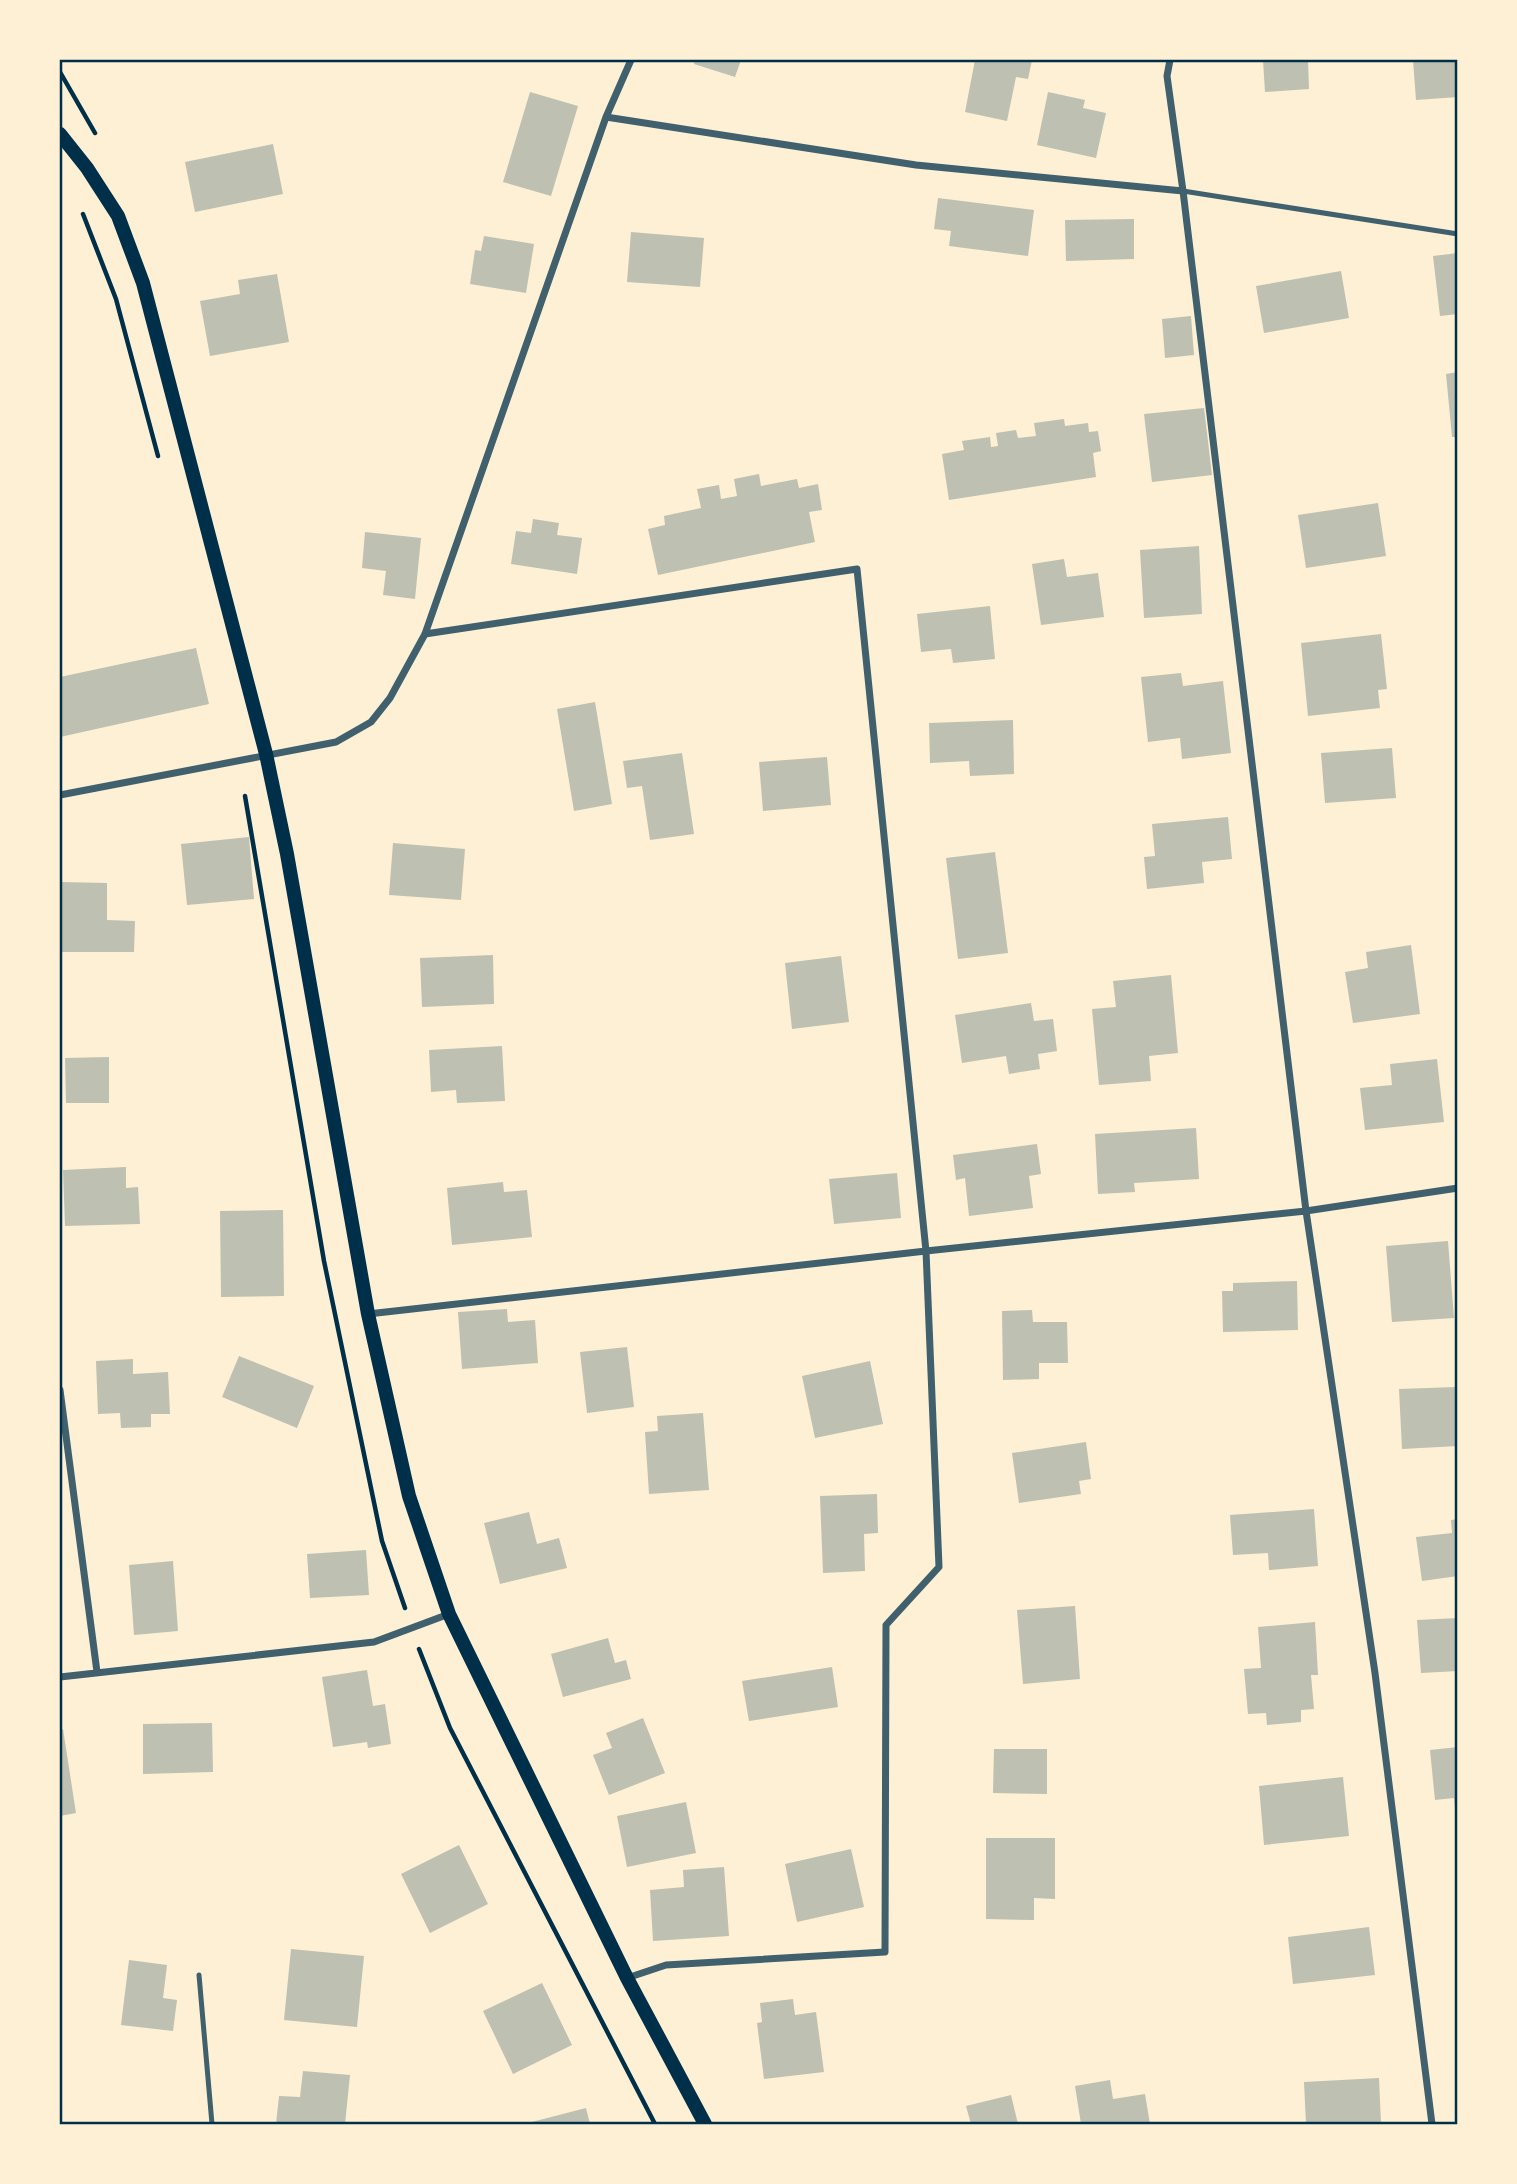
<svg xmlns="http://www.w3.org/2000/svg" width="1517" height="2184" viewBox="0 0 1517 2184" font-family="'Noto Sans',sans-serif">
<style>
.building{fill:#bec0b2}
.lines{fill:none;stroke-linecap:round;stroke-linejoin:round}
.path{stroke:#003049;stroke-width:4.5}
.service{stroke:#3f606c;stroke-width:5}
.minor{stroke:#3f606c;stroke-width:7}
.secondary{stroke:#003049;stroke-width:14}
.neatline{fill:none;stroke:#003049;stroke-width:2.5}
</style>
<rect width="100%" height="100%" fill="#fdf0d5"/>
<path class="building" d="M695,60H741L735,77L694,64Z
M975,60H1032L1028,79L1016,77L1007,121L965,112Z
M1263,60H1308L1309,89L1265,92Z
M1413,60H1455L1458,97L1416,100Z
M530,92L578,106L551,196L503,182Z
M1048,92L1085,100L1083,108L1106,113L1096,158L1037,145Z
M273,144L283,194L195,212L185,162Z
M938,198L1034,210L1028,256L949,246L951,231L934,229Z
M1134,219V259L1066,261L1065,220Z
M631,232L704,238L700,287L627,282Z
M484,236L534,244L526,293L470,284L475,250L481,251Z
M1458,253V314L1440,316L1433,256Z
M1341,271L1349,318L1264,333L1256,286Z
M277,274L289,342L210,356L200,301L240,294L238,280Z
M1191,316L1194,355L1165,358L1162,319Z
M1458,372V437H1452L1446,374Z
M1204,408L1212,475L1152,482L1144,414Z
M1064,419L1065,426L1088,423L1089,432L1098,431L1101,451L1093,453L1096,477L949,500L942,454L964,450L962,441L990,437L991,447L998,446L996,433L1016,430L1018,438L1036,436L1034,423Z
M759,474L761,486L797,479L799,488L818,484L822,510L809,512L815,542L658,575L648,529L665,525L664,516L701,508L697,489L719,485L721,499L737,496L734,479Z
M1378,503L1386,556L1306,568L1298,515Z
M533,519L559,523L557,535L582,538L577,574L511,564L516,531L531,533Z
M365,532L421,538L415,599L383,595L386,571L362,568Z
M1199,546L1202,614L1144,618L1140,550Z
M1064,559L1067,577L1098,573L1104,617L1041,625L1032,564Z
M990,606L995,659L953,663L951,649L921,652L917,614Z
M1381,634L1387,689L1378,690L1380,708L1308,716L1301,643Z
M196,648L209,704L60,737V677Z
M1181,673L1183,686L1223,681L1231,753L1182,759L1180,738L1148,742L1141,677Z
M595,702L612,804L574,811L557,709Z
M1013,720L1014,774L970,776L969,761L930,763L929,723Z
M1392,748L1396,798L1325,803L1321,753Z
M682,753L694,834L650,840L642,786L627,788L623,761Z
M827,757L831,805L763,811L759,762Z
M1228,817L1232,859L1202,862L1204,883L1147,889L1144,857L1155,856L1152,824Z
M249,837L254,899L187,905L181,844Z
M393,843L465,849L461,900L389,895Z
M995,852L1008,953L958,959L946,858Z
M60,882L107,883V920L135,921L134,952H60Z
M1411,945L1420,1014L1353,1023L1345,972L1368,968L1366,952Z
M493,955L494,1004L422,1007L420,958Z
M841,956L849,1022L792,1029L785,963Z
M1171,975L1178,1053L1149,1056L1151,1081L1099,1085L1092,1009L1116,1007L1113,981Z
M1031,1003L1034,1021L1053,1019L1057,1051L1038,1054L1040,1069L1009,1074L1006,1056L962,1063L955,1015Z
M502,1046L505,1101L457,1103L456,1090L431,1092L429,1050Z
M109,1057V1103H66L65,1058Z
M1437,1059L1444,1122L1365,1130L1360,1088L1392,1085L1390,1064Z
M1196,1128L1199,1179L1134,1183L1135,1192L1098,1194L1095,1134Z
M1037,1144L1041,1174L1029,1176L1033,1208L969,1216L965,1178L956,1180L953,1155Z
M126,1167V1188L138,1187L140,1224L65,1226L63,1170Z
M897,1173L901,1218L834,1224L829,1179Z
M503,1182L504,1192L527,1190L532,1237L452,1245L447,1188Z
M283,1210L284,1296L221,1297L220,1211Z
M1448,1241L1454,1318L1392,1322L1386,1246Z
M1297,1281L1298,1330L1223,1332L1222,1291H1233V1283Z
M507,1309L508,1322L535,1320L538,1363L462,1369L458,1312Z
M1032,1310L1033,1322H1067L1068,1363H1039V1379L1003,1380L1002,1311Z
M627,1347L634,1407L587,1413L580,1352Z
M239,1356L314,1386L297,1428L222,1397Z
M133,1359V1374L168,1372L170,1414H151V1427L121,1428L120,1413L98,1414L96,1361Z
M870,1361L883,1424L815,1438L802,1376Z
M1456,1387L1458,1446L1402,1449L1399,1389Z
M703,1413L709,1490L649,1494L645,1432L658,1431L657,1416Z
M1086,1442L1091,1479L1079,1481L1081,1494L1019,1503L1012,1453Z
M877,1494L878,1533L864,1534L865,1571L823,1573L820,1496Z
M1314,1509L1318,1566L1269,1570L1268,1553L1233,1555L1230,1515Z
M529,1512L537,1544L559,1538L567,1568L500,1584L484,1523Z
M1458,1519V1576L1422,1581L1416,1537L1452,1533L1451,1520Z
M366,1550L369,1595L310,1598L307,1554Z
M173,1561L178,1631L134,1635L129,1565Z
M1075,1606L1080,1679L1023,1684L1017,1610Z
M1458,1618V1671L1421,1673L1417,1620Z
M1315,1622L1318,1675H1311L1314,1709L1301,1710V1722L1267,1725L1266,1713L1248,1714L1244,1669L1261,1668L1258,1627Z
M608,1638L615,1663L626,1660L631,1679L563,1697L551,1654Z
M832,1667L838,1707L749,1721L742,1681Z
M367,1670L373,1706L385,1704L391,1744L368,1748L367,1742L333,1747L322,1677Z
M643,1718L665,1773L609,1795L593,1755L612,1748L606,1733Z
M212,1723L213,1772L143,1774V1724Z
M63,1729L76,1813L60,1816V1730Z
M1458,1747V1819H1456L1454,1798L1435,1800L1430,1750Z
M994,1749H1047V1794L993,1793Z
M1343,1777L1349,1836L1264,1845L1259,1786Z
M686,1802L696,1853L627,1867L617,1816Z
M986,1838H1055V1899L1034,1898V1920L986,1919Z
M459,1845L488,1904L430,1933L401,1874Z
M851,1849L864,1907L797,1922L785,1864Z
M724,1867L729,1936L653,1941L650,1890L684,1887L683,1870Z
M1369,1927L1375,1975L1293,1984L1288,1937Z
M291,1949L364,1956L357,2027L284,2020Z
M129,1960L167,1965L163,1998L177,2000L173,2031L121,2025Z
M542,1983L572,2045L513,2074L483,2011Z
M793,1999L795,2015L816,2012L824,2072L764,2079L757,2023L762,2022L760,2003Z
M303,2071L350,2075L345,2124H276L279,2096L300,2097Z
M1379,2078L1381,2124H1306L1304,2082Z
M1110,2080L1113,2099L1145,2094L1150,2124H1081L1075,2086Z
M1011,2095L1018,2124H971L966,2106Z
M586,2108L590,2124H524Z"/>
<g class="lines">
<path class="path" d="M60,72L95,133
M83,214L116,299L158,456
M245,796L324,1261L382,1541L405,1608
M419,1649L450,1728L655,2124"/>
<path class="service" d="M1183,191L1458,234
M199,1975L212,2124"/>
<path class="minor" d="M1170,60L1167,76L1183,191L1306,1211L1375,1673L1432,2124
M606,117L916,165L1183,191
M425,634L857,569L926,1251L939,1567L886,1625L885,1952L666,1965L627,1978
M60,795L336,742L371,722L390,698L425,634L606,117L631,60
M368,1314L926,1251L1306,1211L1458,1188
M60,1390L97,1672
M60,1677L374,1642L449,1614"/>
<path class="secondary" d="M60,134L87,168L118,216L143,283L266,754L287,854L368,1314L409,1496L449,1614L627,1978L705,2124"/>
</g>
<rect width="1517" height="2184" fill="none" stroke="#fdf0d5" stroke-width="122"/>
<rect x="61" y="61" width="1395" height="2062" class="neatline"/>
</svg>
